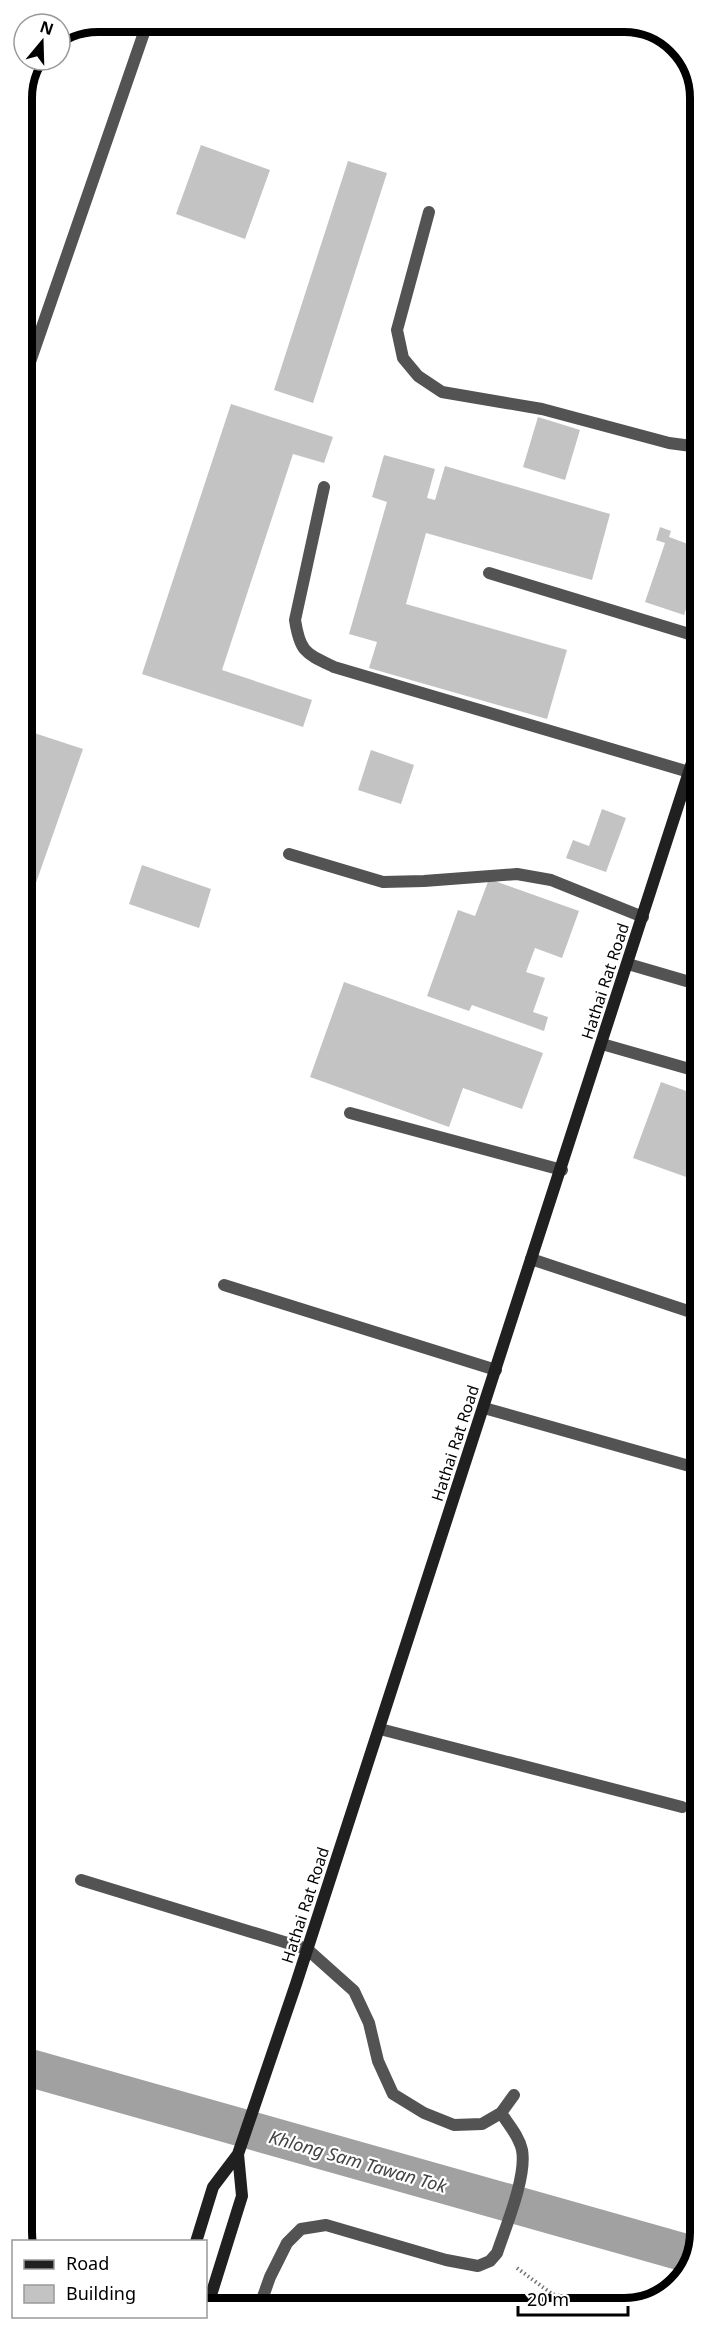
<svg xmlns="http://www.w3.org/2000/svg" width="722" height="2330" viewBox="0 0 722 2330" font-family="'Noto Sans',sans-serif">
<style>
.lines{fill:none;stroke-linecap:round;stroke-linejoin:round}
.canal{stroke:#a1a1a1;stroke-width:38}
.building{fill:#c3c3c3}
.path{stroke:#757575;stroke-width:4;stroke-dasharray:1.5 3;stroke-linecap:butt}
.lane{stroke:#535353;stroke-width:12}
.street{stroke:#535353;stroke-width:12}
.secondary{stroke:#202020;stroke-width:12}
.labels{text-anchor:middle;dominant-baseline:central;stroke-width:4.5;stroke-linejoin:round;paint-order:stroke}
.street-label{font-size:16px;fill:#000;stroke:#fff}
.water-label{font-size:18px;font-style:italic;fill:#424242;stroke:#fff}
.rim{fill:none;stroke:#000;stroke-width:8}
</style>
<rect width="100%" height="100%" fill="#fff"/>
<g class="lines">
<path class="canal" d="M23,2066L693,2255"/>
</g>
<path class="building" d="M201,145L270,170L245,239L176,214Z
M348,161L387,173L313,403L274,390Z
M231,404L333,437L324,463L293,454L222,670L312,700L303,727L142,674Z
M538,417L580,430L565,480L523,467Z
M384,455L435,469L427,498L435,500L445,466L610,514L592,580L426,533L406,604L567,650L547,719L369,668L377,642L349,634L387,502L372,497Z
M660,527L671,531L669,537L699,548V571L684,615L645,602L665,543L656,540Z
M22,729L83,749L24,917L22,916Z
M371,750L414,765L401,804L358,790Z
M602,809L626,818L606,872L566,858L573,840L589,846Z
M142,865L211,889L199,928L129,904Z
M489,879L579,911L562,958L535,948L526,972L545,978L533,1012L548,1017L544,1031L472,1005L469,1011L427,996L458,910L475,916Z
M344,982L543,1053L522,1109L463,1088L449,1127L310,1077Z
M661,1082L700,1096V1182L633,1158Z"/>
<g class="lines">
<path class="path" d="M517,2268L552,2294L604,2307"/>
<path class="lane" d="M429,212L397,330L403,358L418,376L442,392L542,409L669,443L699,447
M324,487L295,620C300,652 305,653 334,667L689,772
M489,573L699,637
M289,854L383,882L424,881L517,874L551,880L643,917
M350,1113L562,1170
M531,1259L700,1315
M224,1285L496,1370
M484,1408L700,1469
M81,1880L307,1949"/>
<path class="street" d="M21,388L148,21
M685,786L699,791
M628,964L700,985
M602,1044L700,1072
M380,1729L682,1807
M307,1949L354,1991L369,2023L378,2061L393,2094L424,2113L454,2125L482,2124L501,2113L514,2095
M259,2308L270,2277L287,2243L301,2229L326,2225L446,2260L478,2266L490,2261L497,2253C506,2226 527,2176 522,2150C519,2136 509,2125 501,2113"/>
<path class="secondary" d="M196,2242L213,2187L238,2154L296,1984L699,741
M207,2308L242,2196L238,2154"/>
</g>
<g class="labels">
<g class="street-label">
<text transform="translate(605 981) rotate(-72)">Hathai Rat Road</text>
<text transform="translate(455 1443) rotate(-72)">Hathai Rat Road</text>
<text transform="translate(305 1905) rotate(-72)">Hathai Rat Road</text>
</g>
<g class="water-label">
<text transform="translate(358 2161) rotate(16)">Khlong Sam Tawan Tok</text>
</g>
</g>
<path d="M0 0H722V2330H0ZM98 32H624A66 66 0 0 1 690 98V2232A66 66 0 0 1 624 2298H98A66 66 0 0 1 32 2232V98A66 66 0 0 1 98 32Z" fill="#fff" fill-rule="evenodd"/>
<path class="rim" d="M98 32H624A66 66 0 0 1 690 98V2232A66 66 0 0 1 624 2298H98A66 66 0 0 1 32 2232V98A66 66 0 0 1 98 32Z"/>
<rect x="12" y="2240" width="195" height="78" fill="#ffffff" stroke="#999999" stroke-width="1.5"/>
<rect x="24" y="2260" width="30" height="9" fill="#202020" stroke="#999999" stroke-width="1.5"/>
<text x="66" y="2270" font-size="18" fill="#000000">Road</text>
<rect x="24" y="2285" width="30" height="18" fill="#c3c3c3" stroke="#999999" stroke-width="1.5"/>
<text x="66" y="2300" font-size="18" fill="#000000">Building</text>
<g transform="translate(42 42) rotate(19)"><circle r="28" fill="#ffffff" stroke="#999999" stroke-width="1.5"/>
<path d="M0-4.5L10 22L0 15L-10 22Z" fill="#000000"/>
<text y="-9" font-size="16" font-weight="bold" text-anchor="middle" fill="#000000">N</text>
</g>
<path d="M518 2306v9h110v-9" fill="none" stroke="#000000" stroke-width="3"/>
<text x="527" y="2306" font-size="18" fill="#000000" stroke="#ffffff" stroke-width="4.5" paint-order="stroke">20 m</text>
</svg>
